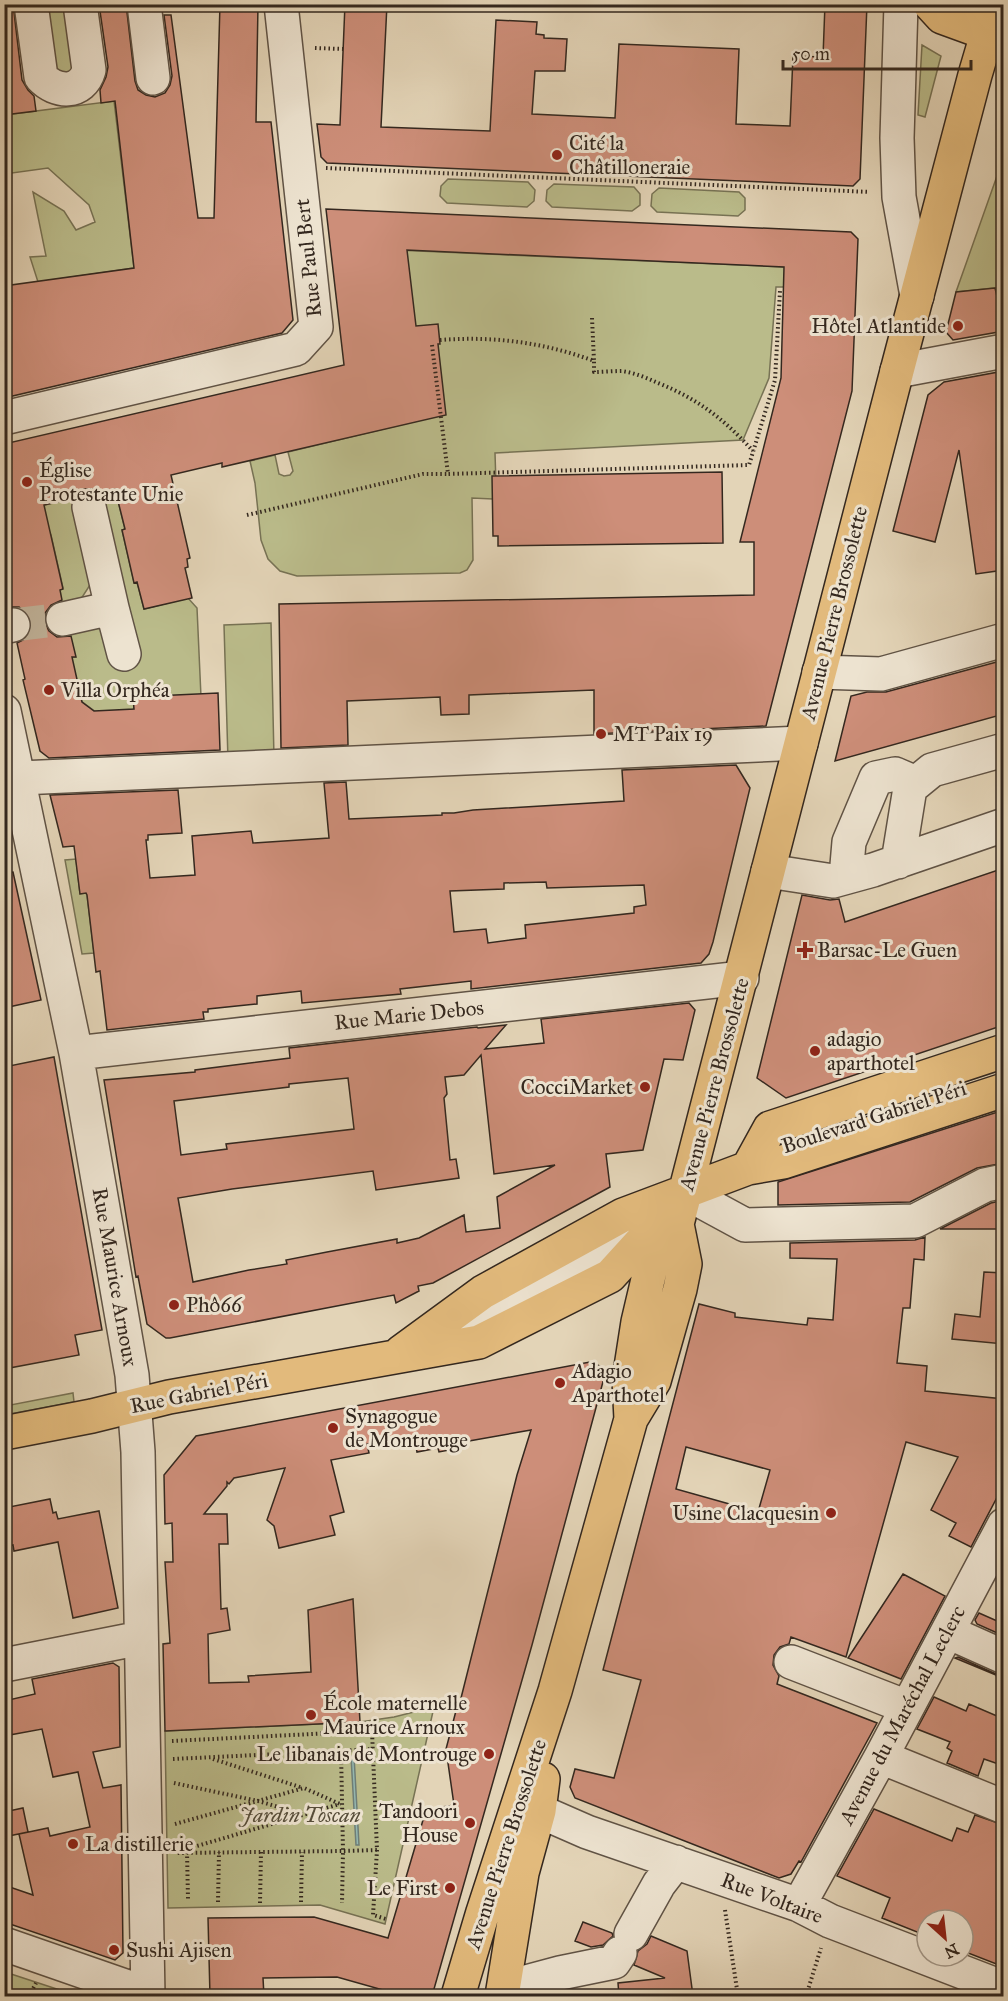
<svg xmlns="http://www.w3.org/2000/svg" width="1008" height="2001" viewBox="0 0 1008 2001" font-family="'IM FELL Great Primer',serif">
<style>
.green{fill:#babb8a;stroke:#777254;stroke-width:1.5}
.water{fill:#95b8b1;stroke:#6e7e77;stroke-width:1.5}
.building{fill:#cd8e79;stroke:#34281f;stroke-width:1.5;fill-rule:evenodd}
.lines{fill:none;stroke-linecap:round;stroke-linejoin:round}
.minor-tunnel{stroke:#c0b299;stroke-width:33;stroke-dasharray:33 16;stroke-linecap:butt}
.minor-casing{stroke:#605345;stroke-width:36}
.major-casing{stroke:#34281f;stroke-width:36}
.path{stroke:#34281f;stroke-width:4;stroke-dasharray:1.5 3;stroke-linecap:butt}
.minor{stroke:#ede3d0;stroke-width:33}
.major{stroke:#e2ba7c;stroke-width:33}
.poi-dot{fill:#8f2418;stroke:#ede3d0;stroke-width:2}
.labels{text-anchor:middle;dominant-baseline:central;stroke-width:6;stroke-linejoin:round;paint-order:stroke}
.poi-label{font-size:21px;fill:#34281f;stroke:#ede3d0;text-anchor:start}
.street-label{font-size:21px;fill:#34281f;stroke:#ede3d0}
.park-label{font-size:21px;font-style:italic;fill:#564d3a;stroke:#ede3d0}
</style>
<rect width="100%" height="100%" fill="#e3d4b7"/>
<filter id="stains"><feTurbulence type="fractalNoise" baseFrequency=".00333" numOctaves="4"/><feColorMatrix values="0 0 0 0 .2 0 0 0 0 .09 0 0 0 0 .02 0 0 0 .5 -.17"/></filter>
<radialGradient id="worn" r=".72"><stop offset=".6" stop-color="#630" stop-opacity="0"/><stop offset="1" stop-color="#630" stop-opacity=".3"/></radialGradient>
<path class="green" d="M40,5H73L82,65L55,80Z
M922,45L941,56L925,117L918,115Z
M114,101L134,268L38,282L30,257L46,256L33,192L64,211L76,230L95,222L89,205L48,168L5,174V115Z
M1003,159V287L956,292Z
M448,179L528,182L535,190L534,201L527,207L447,203L440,196L441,186Z
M554,184L634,187L640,194V205L632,211L552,207L546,201L547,190Z
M659,188L739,192L745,198V210L738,216L657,212L651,206L652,194Z
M349,248L832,269L788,287H776L769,378L743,440L495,453L496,485L493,499L472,498L473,560L467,570L460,573L297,576L280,571L268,559L261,540L255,483L250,461L275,455L279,474L284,476L290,475L293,471L288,452L421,420Z
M115,489L125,529L122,530L134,582H137L144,609L188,598L197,608L201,697H133L134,709L104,718L73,695L72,657H75L67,637L62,618L85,620L104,630L92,494Z
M80,497L90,585L79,602L60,609L58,598L60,590L63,588L51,535L36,507Z
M271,623L274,758L228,760L224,625Z
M76,859L80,894L86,893L87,895L94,953L82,954L65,860Z
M73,1393L74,1402L5,1415V1406Z
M434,1707L385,1924L320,1905L168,1908L165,1731L360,1722L394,1717Z
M5,1972L78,1996H5Z"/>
<path class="water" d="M351,1756H354L359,1845H356Z"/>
<path class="building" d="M4,4H13L22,80L28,90L34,96L36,111L4,115Z
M99,4H126L135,81L138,90L146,95L155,97L165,93L170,85L172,76L164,15H171L198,218H214L220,4H258L256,122H271L293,320L282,333L4,398V286L134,268L115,101L101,103L100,90L106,77L108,67Z
M345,4H387L381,127L490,131L496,20L537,22L536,34L544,35V38L567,39L565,71H535L532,114L615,118L619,44L739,49L736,124L790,126L793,56L823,57L825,4H867L860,179L853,186L327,163L321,157L317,124L340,125Z
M326,209L851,232L858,239L852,391L766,726L594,734V690L469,695V714L441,715L440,697L347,701L348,745L281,748L279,604L754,595V542H740L781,378L784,267L407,250L416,326L438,324L440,344H438L446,415L222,467V463L171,475L190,558L187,559L188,567L185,568L192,598L144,609L137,582L134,583L122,530L125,529L115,489L99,492L94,489H84L77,493L73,498L44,505L63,589L60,590L62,600L51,605L45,613V623L49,631L57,637L71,636L76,657H72L82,702L94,711L134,709L133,697L218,693L220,750L49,758L40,751L23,680L25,679L17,643L25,639L31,631V620L26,612L19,607H6L4,600V444L344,365Z
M995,288L998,301L1004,300V331L953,340L946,332L956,292Z
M1004,371V570L976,574L959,450L935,542L893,531L928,395L944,382Z
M722,472L723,543L498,546V536H493L492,476Z
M1004,660V714L835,761L851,696L867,692H886Z
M736,765L750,788L713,942L709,954L701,963L471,989V981L400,989L401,994L302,1003L301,991L257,996V1004L208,1009V1012H203L204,1019L107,1030L100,971L96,972L87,895L86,893L80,894L74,846L63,847L50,795L178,790L182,833L148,835V840H146L150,878L195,875L192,836L251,831L253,843L329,838L324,783L346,782L349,819L442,815V813H454L473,810L624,801L622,770ZM546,882L547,888L644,885L646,905L634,907V913L525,925L526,938L488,943L486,929L454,932L450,891L504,889V883Z
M1004,868V1025L786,1098L757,1078L802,895L830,900L839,899L845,922Z
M13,872L41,1000L4,1008V873Z
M689,1003L695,1010L683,1060L664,1059L643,1150L606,1154L610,1187L433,1283L418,1286L419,1291L396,1303L394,1295L170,1338H166L147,1324L138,1276L136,1277L104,1080L195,1072V1070L290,1058L289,1048L477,1027L478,1028L506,1025L485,1049L544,1043L541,1019ZM481,1055L494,1174L555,1165L497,1197L500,1228L466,1232L464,1215L419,1238L397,1243V1239L327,1252L286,1260L287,1264L249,1270L193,1282L178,1198L232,1189L373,1171L376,1190L459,1178L456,1159L450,1160L444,1098L447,1094L445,1077L464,1075ZM348,1078L354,1129L226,1144L227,1149L181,1155L174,1101L289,1087V1084Z
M54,1057L102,1330L75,1335L79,1355L4,1369V1067Z
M1004,1110V1163L977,1168L910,1202L778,1205V1182Z
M1004,1200V1229H940L991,1203Z
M925,1237L924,1260L914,1259L910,1308H903L897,1363L927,1366L925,1391L1004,1399V1484L971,1547L949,1536L956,1523L931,1510L958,1457L906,1442L846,1657L791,1637L789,1644L780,1647L774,1655L773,1665L779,1676L777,1684L877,1723L801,1862L799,1861L791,1874L779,1878L575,1798L570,1787L575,1769L614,1778L641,1680L603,1670L699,1304L735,1313V1317L807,1325L808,1318L833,1320L837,1259L790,1258V1243L915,1240ZM686,1447L770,1470L758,1512L676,1489Z
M984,1272L1004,1273V1344L952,1339L955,1314L980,1317Z
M590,1362L600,1366L604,1378L532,1645L432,1996H381L383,1990L337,1977L263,1978L264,1996H210L208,1918L314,1917L388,1938L426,1810L454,1805L446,1749L457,1707L458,1710L517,1475L531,1430L469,1441L459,1444L460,1448L439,1452L438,1448L417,1452L414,1436L367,1444L369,1453L331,1460L344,1512L330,1516L335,1535L279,1548L274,1526L267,1520L285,1468L234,1478L229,1484L227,1482V1486L204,1514H227L228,1544H219L221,1609L227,1608L230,1630L208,1634L209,1683L249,1682L248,1676L311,1672L308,1610L353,1599L360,1722L165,1731L163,1644L170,1643L165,1562H173L172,1523L165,1524L164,1475L196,1436Z
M50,1499L53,1513L56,1512L58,1519L99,1511L118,1608L73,1618L58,1542L14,1551L13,1545L4,1547V1508Z
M903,1574L945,1596L901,1679L848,1658Z
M979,1613L1004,1624V1636L977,1624L975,1620Z
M958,1657L996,1674L1004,1675V1690H1002L996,1675L955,1658Z
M113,1663L119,1667L120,1747L93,1752L103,1788L121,1785L123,1953L115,1960L4,1922V1885L33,1895L19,1834L48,1828L50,1836L90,1827L78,1772L53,1777L42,1729L4,1736V1701L35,1694L32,1679Z
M934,1697L966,1711L969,1704L1004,1719V1766L984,1759L978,1776L947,1763L952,1751L947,1748L950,1742L917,1729Z
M23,1808L28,1832L4,1837V1812Z
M874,1809L952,1841L957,1828L968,1832L975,1815L1004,1825V1967L963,1951V1920H927V1936L882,1918L890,1898L837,1876Z
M583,1922L612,1933L613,1936L603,1945L591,1947L575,1941Z
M651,1936L687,1951L693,1996H619L618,1983L665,1978L634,1965L638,1951L647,1944Z"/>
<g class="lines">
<path class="minor-tunnel" d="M13,625L63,619"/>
<g class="minor-casing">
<path id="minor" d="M31,4L41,77C56,93 82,95 89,70L80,4
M144,4L153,78
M901,4L897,138L899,197L917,296
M897,371L1004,351
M4,418L296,349L316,327L281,4
M112,608L124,654
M63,619L112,608L89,507
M4,627L13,625
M819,672L881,674L1004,640
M4,711L76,1053L132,1375L138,1452L148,1996
M20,778L801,743
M898,862L910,788L932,770L1004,750
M768,871L833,881L873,870L1004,825
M846,877L849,842L876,778L895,774L916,783
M76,1053L742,978
M448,1331L618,1237L686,1193L745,1225L915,1221L985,1185L1004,1181
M948,1632L1004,1657
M791,1662L907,1707
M4,1665L141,1638
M881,1757L1004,1807
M539,1811L587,1832L799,1905L830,1921L1004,1988
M799,1905L881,1757L1004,1525
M631,1934L659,1884L676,1862
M4,1944L148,1994
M504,1988L560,1973L614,1962L620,1953"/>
</g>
<g class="major-casing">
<path id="major" d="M930,4L942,17L986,33L1004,44
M748,1168L770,1128L1004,1051
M401,1352L483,1292L623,1215L748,1168L783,1162L1004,1090
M631,1419L629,1380L638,1322L653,1258L677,1224L897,371L975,75L996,4
M4,1433L92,1416L169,1397L479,1342L610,1276L660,1221
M458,1996L483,1912L555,1691L631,1419L654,1381L680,1289L685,1264L677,1224
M502,1996L522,1873L539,1811L543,1779"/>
</g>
<path class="path" d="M315,48L343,49
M326,168L870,192
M592,318L594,361
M440,340C493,336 543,342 594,361V372C603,372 613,371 622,371C635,373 647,378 658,383C698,399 724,419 753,451
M432,345L448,474L749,465L775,380L780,291
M247,515L423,474H448
M172,1741L372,1731L377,1850L343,1851L342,1903
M341,1751L373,1749
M173,1759L341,1751L343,1851L176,1853V1850
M213,1759L303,1788
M174,1783L258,1801L302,1814
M175,1824L304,1788L340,1804
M377,1850L373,1915L386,1919
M180,1851L340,1804
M187,1852L188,1899
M218,1902L219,1852
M301,1902L302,1852
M260,1903L261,1852
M725,1910L738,1996
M29,1996L36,1983
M806,1996L821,1948"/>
<use href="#minor" class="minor"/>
<use href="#major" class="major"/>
</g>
<g class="poi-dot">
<circle cx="557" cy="155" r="6"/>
<circle cx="958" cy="326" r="6"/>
<circle cx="27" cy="482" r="6"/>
<circle cx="49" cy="690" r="6"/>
<circle cx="601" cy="734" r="6"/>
<path d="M802 941h6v6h6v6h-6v6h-6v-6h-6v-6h6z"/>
<circle cx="815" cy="1051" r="6"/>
<circle cx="645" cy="1087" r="6"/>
<circle cx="174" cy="1305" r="6"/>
<circle cx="560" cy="1383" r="6"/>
<circle cx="333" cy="1428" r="6"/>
<circle cx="831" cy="1513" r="6"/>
<circle cx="311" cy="1715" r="6"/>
<circle cx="489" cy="1754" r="6"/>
<circle cx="470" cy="1823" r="6"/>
<circle cx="73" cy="1844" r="6"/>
<circle cx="450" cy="1888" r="6"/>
<circle cx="114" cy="1950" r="6"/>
</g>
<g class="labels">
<g class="poi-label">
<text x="569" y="143">Cité la<tspan x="569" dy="24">Châtilloneraie</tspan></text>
<text x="946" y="326" text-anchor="end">Hôtel Atlantide</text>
<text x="39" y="470">Église<tspan x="39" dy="24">Protestante Unie</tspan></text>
<text x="61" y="690">Villa Orphéa</text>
<text x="613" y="734">MT Paix 19</text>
<text x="817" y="950">Barsac-Le Guen</text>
<text x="827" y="1039">adagio<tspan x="827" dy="24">aparthotel</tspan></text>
<text x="633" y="1087" text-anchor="end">CocciMarket</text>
<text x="186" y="1305">Phô66</text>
<text x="572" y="1371">Adagio<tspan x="572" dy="24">Aparthotel</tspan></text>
<text x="345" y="1416">Synagogue<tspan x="345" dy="24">de Montrouge</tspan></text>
<text x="819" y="1513" text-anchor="end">Usine Clacquesin</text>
<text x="323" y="1703">École maternelle<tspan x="323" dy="24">Maurice Arnoux</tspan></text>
<text x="477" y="1754" text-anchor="end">Le libanais de Montrouge</text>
<text x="458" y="1811" text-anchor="end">Tandoori<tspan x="458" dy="24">House</tspan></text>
<text x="85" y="1844">La distillerie</text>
<text x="438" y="1888" text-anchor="end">Le First</text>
<text x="126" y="1950">Sushi Ajisen</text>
</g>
<g class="street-label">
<text transform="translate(308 258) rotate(-96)">Rue Paul Bert</text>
<text transform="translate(834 613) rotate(-76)">Avenue Pierre Brossolette</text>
<text transform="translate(409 1015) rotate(-6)">Rue Marie Debos</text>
<text transform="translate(714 1084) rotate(-75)">Avenue Pierre Brossolette</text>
<text transform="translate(874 1117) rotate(-18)">Boulevard Gabriel Péri</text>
<text transform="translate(115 1277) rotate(80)">Rue Maurice Arnoux</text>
<text transform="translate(199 1393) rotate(-11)">Rue Gabriel Péri</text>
<text transform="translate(902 1715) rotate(-62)">Avenue du Maréchal Leclerc</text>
<text transform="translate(506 1844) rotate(-72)">Avenue Pierre Brossolette</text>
<text transform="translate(772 1898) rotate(21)">Rue Voltaire</text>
</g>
<g class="park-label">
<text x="300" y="1815">Jardin Toscan</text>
</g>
</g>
<rect width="1008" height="2001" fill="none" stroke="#e3d4b7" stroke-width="24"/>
<rect x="6" y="6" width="996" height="1989" fill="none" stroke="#34281f" stroke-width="3"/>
<rect x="12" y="12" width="984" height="1977" fill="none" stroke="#34281f" stroke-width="1.5"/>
<g transform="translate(945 1938) rotate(153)"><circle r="28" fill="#ede3d0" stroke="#a39889" stroke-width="1.5"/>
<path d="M0-4.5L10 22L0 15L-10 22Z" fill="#8f2418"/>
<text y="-9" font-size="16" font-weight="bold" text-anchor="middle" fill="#34281f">N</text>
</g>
<path d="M783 60v9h188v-9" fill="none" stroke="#34281f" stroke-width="3"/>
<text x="792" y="60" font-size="18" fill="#34281f" stroke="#ede3d0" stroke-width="4.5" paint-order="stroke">50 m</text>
<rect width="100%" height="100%" filter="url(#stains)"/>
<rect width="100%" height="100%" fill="url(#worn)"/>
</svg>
